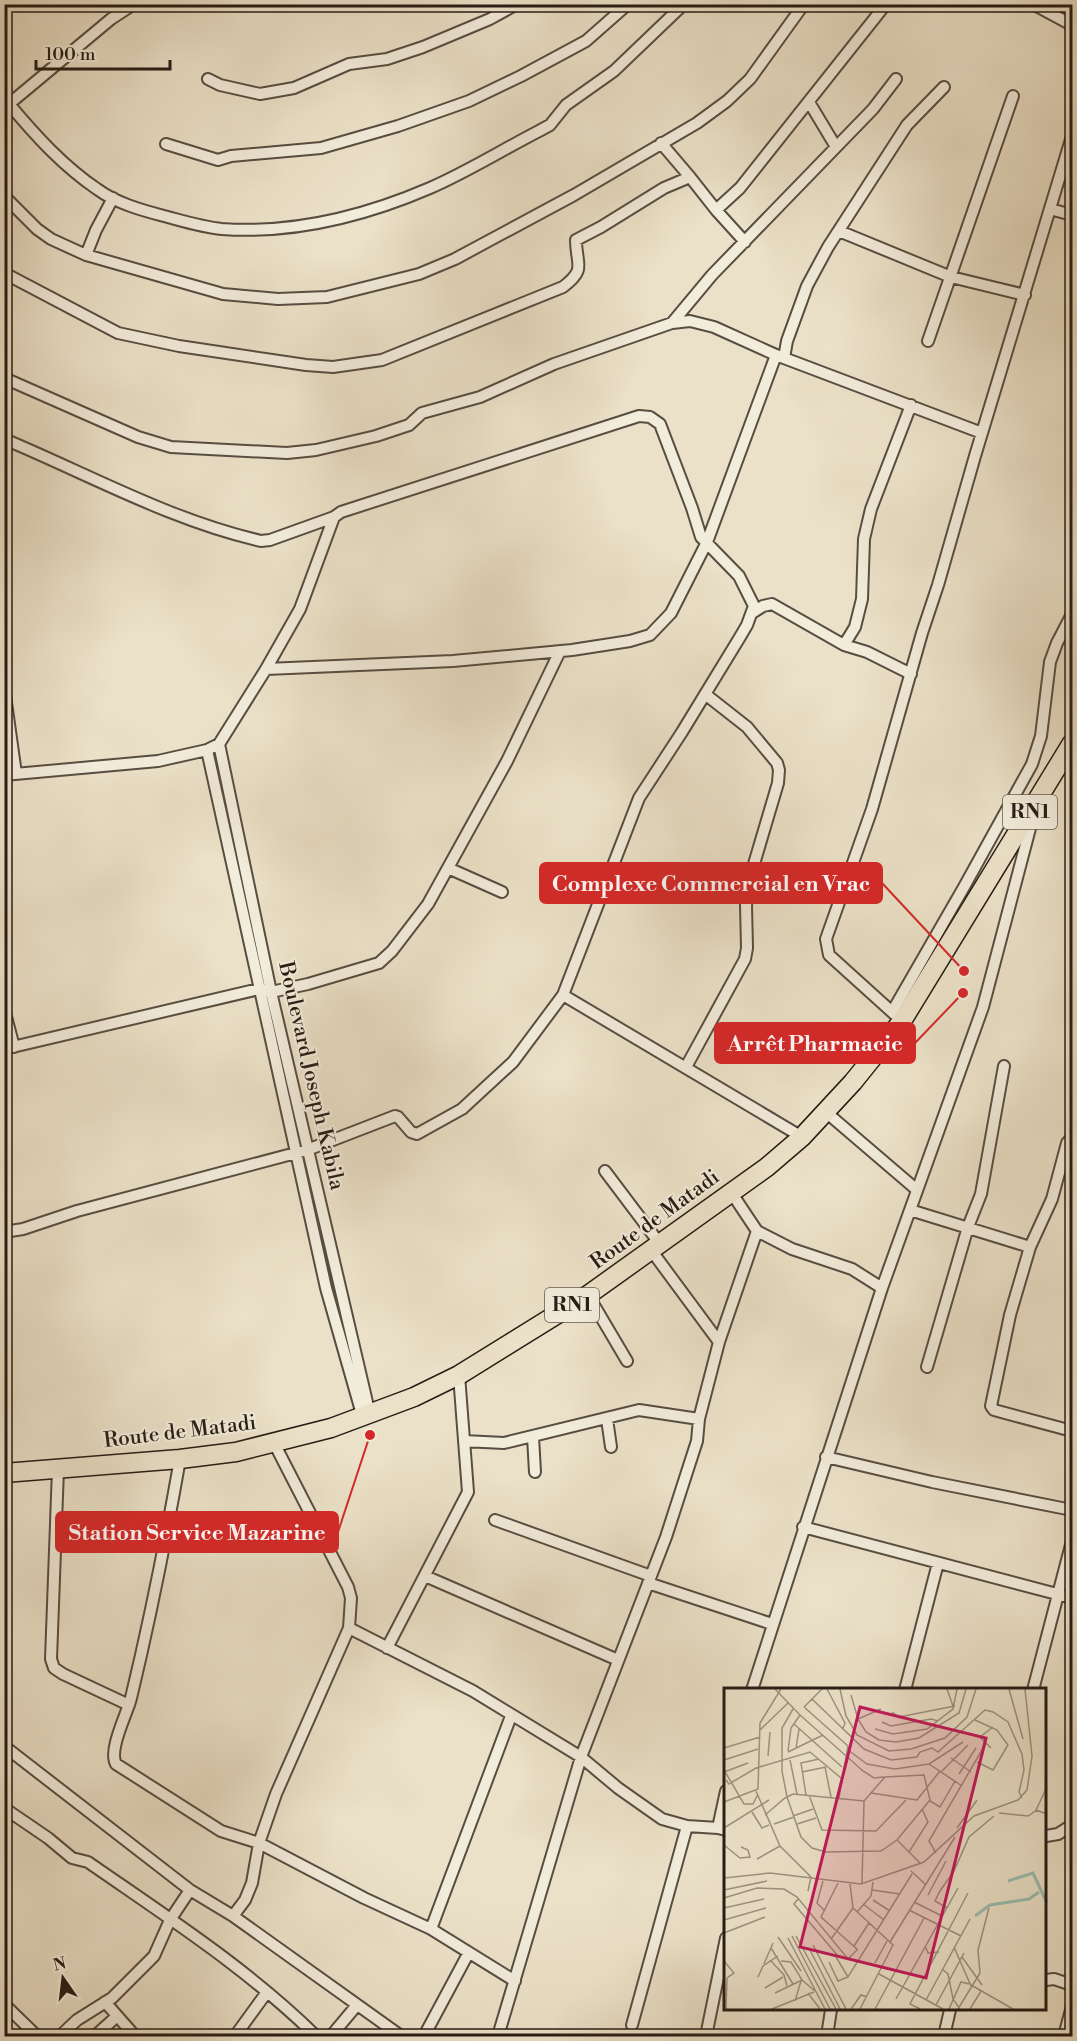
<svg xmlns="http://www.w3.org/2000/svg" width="1077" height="2041" viewBox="0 0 1077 2041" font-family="'Libre Bodoni',serif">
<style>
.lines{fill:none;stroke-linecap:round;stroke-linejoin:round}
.minor-casing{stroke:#584d42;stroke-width:14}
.trunk-casing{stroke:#271c15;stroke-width:21}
.minor{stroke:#f2ecdb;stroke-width:10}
.trunk{stroke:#ebe1c8;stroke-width:18}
.labels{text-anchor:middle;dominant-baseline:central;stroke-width:4.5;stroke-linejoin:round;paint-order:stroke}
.shield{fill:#f2ecdb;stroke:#645a50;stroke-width:1.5}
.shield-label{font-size:20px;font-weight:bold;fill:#271c15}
.street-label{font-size:21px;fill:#271c15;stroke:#f2ecdb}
.inset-river{fill:none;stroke:#99beaf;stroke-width:3}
.inset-road{fill:none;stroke:#9d9280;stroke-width:1.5}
.view{fill:#c2185b;fill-opacity:0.15;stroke:#c2185b;stroke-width:3}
.inset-edge{fill:none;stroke:#271c15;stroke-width:3}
.leader{fill:none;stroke:#d62828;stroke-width:2}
.callout-dot{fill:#d62828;stroke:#f2ecdb;stroke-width:2}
.callout{fill:#d62828;stroke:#d62828;stroke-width:2}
.callout-label{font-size:22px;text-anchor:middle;font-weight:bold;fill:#fff}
</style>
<rect width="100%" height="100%" fill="#ebe1c8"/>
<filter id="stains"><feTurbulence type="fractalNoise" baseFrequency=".00333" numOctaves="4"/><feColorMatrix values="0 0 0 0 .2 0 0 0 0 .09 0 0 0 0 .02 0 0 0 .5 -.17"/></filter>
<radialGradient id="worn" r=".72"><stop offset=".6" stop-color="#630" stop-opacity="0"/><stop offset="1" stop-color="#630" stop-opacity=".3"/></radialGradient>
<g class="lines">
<g class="minor-casing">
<path id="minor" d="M298,4H319
M1033,4L1072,25
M208,79L220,85L260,94L294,88L349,64L387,59L423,47L490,19L517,4
M5,100L9,104L111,19L134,4
M809,102L836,147
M9,104C35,135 63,166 97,189C116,203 141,210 164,216C183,221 202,227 222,229C293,234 365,216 430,188C467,172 502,150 539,131L550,125L566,105L614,71L684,4
M661,143L690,177
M166,144L218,160L231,156L321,148L398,126L469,101L521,76L586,41L628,4
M4,196L37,229L51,239L86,255L223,294L278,299L327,297L419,274L455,259L574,195L697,123L727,101L750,79L804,4
M1050,209L1072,215
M716,210L745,242
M839,231L951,277L1025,295
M86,255L96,230L113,198
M4,273L118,333L179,346L306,365L333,367L382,360L563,287C587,269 576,265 576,240L601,227L664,188L690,177L716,210L740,188L886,4
M672,323L712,275L873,109L896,79
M928,341L1013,96
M784,358L787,341L807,286L828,247L907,125L944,87
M4,378L138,437L171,447L287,453L316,450L376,436L409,425L422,413L480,397L554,364L672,323L690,321L714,327L776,355L982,433
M4,439C90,475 170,520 261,541L270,540L334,517
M752,613L763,606L772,604L844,645L855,627L862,599L864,539L871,509L911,405
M844,645L867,652L911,674
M266,669L453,661L572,650L630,641L650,635L671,613L707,542L776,355
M4,688L16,774
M219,744L271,992L370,1415
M207,750L326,1288L363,1418
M4,775L158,761L207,750L219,744L266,669L300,609L334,517L341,512L639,416L650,417L660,424L692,508L701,537L739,576L754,606L747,625L740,637L682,732L639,798L563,995L513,1062L462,1109L417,1134L411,1132L398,1117L395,1116L307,1150L77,1211L23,1229L4,1232
M448,868L502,892
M563,995L802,1137
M4,1009L14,1047
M892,1012L964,887L1032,764L1041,736L1050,662L1057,643L1072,614
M902,1021L829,955L826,939L872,809L922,633L938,585L975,456L1072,136
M4,1049L259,989L271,992L308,984L379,963L392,951L428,904L507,761L560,651
M686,1067L745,959L747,948L746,905L754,864L778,783L779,770L777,763L747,727L705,694
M827,1113L917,1190
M1072,1137L1067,1143L1052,1199L1030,1247L1010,1315L991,1406L994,1410L1072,1431
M605,1171L660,1244
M731,1192L757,1231L792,1249L852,1269L882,1288
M910,1210L1030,1247
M651,1250L719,1342
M588,1295L627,1361
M927,1367L968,1227L981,1194L1004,1066
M607,1419L611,1447
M533,1437L535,1472
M464,1441L504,1443L639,1410L699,1419
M274,1443L348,1587L351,1598L349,1628L473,1691L581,1757L618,1788L662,1819L687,1826L718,1828L726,1830
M826,1457L932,1482L1072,1510
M180,1459C166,1539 150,1619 131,1698C127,1714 108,1750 116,1764L221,1831L259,1843L364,1898L431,1929L515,1981
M58,1469L51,1659L54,1668L63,1674L129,1705
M495,1520L651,1576
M803,1527L1072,1598
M425,1576L618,1660
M648,1583L772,1624
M387,1648L468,1492L459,1375
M752,1690L882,1288L983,1007L1033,817
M905,1690L938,1563
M1033,1690L1072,1541
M4,1746L190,1890L233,1916L401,2036
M4,1808L48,1838L72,1858L88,1862C167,1917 248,1969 316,2036
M718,1828L726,1791
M1046,1836L1058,1834L1072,1825
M233,1916L245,1900L252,1883L259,1843L276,1794L349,1628
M431,1929L511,1716
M1046,1980L1054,1979L1072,1985
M105,2002L135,2036
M4,2004L37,2036
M632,2025L687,1826
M60,2036L77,2020L112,1998L154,1956L170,1920L190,1890
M95,2036L116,2017
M235,2036L267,1992
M331,2036L357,2005
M424,2036L468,1954
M498,2036L581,1757L666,1537L697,1441L699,1419L719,1342L757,1231
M706,2036L726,1938
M827,2036L831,2010
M944,2036L950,2010
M1064,2036L1072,2006"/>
</g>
<g class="trunk-casing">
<path id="trunk" d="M4,1473L180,1459L236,1452L331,1428L414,1397L459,1375L588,1295L767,1167L802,1137L853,1082L902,1021L1072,743"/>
</g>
<use href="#minor" class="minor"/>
<use href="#trunk" class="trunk"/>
</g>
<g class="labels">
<g class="shield">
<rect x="1003" y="795" width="54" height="34" rx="4.5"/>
<rect x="545" y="1288" width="54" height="34" rx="4.5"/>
</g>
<g class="shield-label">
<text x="1030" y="812">RN1</text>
<text x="572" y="1305">RN1</text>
</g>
<g class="street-label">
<text transform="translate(311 1076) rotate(77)">Boulevard Joseph Kabila</text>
<text transform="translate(655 1220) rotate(-36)">Route de Matadi</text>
<text transform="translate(180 1432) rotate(-7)">Route de Matadi</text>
</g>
</g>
<g transform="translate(724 1688)">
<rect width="322" height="322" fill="#ebe1c8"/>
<path class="inset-river" d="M284,193L309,185L323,215M251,228L266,217L305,211L315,204"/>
<path class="inset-road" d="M51,1L76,27L67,40L64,63M103,1L121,35L119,40M116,1L122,28L133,47L165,63L187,61L221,50L243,29L252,1M223,1L229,18M285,1L299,51M127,7L134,31L157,21M88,11L140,61L167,72L193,69L196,64L208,60L214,64L261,22L269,24L284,34L298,66L300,82L295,104L298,110M80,19L124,58L115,110M80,19L98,1M168,24L175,29L231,18M76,27L139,83L150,90L160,89M134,31L142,44L155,52L172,54L195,50L235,25L242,1M251,32L273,42L284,57L269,82L253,74M158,34L167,38L207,31L214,33M70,36L118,79M151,41L169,46L203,41L229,21L233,1M36,42L64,15M0,60L36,49M72,60L75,41M267,60L256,49L269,39M124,62L143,76L171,81L205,76L239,54M64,64L99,47M44,68L46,44M227,70L247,84M0,72L34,61M66,72L73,106M205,76L238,98M101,79L107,109M0,82L20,116H29L34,106M0,84L24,75M78,84L102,79M217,84L244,57M235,86L252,60M2,92L5,96L32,80L86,64L117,90M323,99L312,122L323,126M32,103L56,158L87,189L84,203M147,105L193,112L216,83M82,107L77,75L95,71M85,107L98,142L152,143L182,112M206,113L216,119L231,93M0,114L34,101L36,35L57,1M28,124L38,140L45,137M275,125L304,128L313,122M41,127L61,110L69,106L140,113L161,89L200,87L206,112L173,152L157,163L102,164L88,160L77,149L63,109L58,83V40L69,21M69,128L89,121M50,136L70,129M73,136L92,130M0,140L45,112M233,140L253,112M173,152L197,176M0,157L16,170L26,169L24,162L17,159M185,164L204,134L198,121M212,165L205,153L262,55M33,171L56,158M187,183L201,196M0,190L46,185L137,196L200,174L250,128L294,112L303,102L308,68L301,1M99,193L93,215L101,223M114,195L97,229L134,262M126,196L129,220L169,257L136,321M138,196L140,113M0,202L43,193M148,202L176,206M204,207L222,173M0,210L33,200L60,201L73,209L124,271L133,262M74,211L70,216L114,268M149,212L166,223M190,214L218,228M139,216L160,232M0,220L40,211M223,220L211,213L216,203L230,183L245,149L270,128M185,222L237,248M133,224L147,208L149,194M0,232L42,220M0,245L41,229M68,248L106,321M72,248L112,321M54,249L77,283M64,250L101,321M107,251L129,220M166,254L231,149M89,257L122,321M130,258L145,235M201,258L204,265L215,264M230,259L247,298M47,260L69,296M86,262L116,321M112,269L124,289M238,269L258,297M46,272L60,287L63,298M0,273L10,285L3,290L2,321M57,273L67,274L78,292L91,303M105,274L114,293L124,289L188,186M151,275L163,253M40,276L49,255M218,281L224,286L229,311L236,321M155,286L219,321M34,289L39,278L54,268M247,297L289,321M41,300L59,289M51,305L78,292M84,305L96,321M172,311L234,200M202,312L246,231M71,313L77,293M212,317L240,265M48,321L90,304M127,321L137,307L143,309M151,321L200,230M196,321L186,316L244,205M225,321L237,294L245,296M234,321L256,285L254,262L265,220M246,321L257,303"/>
<path class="view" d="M136,19L262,50L202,290L76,259Z"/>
<rect width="322" height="322" class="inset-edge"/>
</g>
<path class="leader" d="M964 971L882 883M963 993L915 1043M370 1435L338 1532"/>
<g class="callout-dot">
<circle cx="964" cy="971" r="6"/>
<circle cx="963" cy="993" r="6"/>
<circle cx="370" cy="1435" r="6"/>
</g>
<g class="callout">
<rect x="540" y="863" width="342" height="40" rx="6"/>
<rect x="715" y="1023" width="200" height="40" rx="6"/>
<rect x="56" y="1512" width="282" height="40" rx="6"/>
</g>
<g class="callout-label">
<text x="711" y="891">Complexe Commercial en Vrac</text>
<text x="815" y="1051">Arrêt Pharmacie</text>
<text x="197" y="1540">Station Service Mazarine</text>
</g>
<rect width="1077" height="2041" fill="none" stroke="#ebe1c8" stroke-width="24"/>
<rect x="6" y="6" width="1065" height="2029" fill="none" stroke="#271c15" stroke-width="3"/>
<rect x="12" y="12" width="1053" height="2017" fill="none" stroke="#271c15" stroke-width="1.5"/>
<g transform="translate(63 1978) rotate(346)" stroke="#f2ecdb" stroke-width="4.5" paint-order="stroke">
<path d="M0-4.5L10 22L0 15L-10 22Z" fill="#271c15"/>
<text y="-9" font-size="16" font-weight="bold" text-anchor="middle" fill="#271c15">N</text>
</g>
<path d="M36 60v9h134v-9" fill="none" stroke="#271c15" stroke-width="3"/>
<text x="45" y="60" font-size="18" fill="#271c15" stroke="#f2ecdb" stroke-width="4.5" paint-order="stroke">100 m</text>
<rect width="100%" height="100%" filter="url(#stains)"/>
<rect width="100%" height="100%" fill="url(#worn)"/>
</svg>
